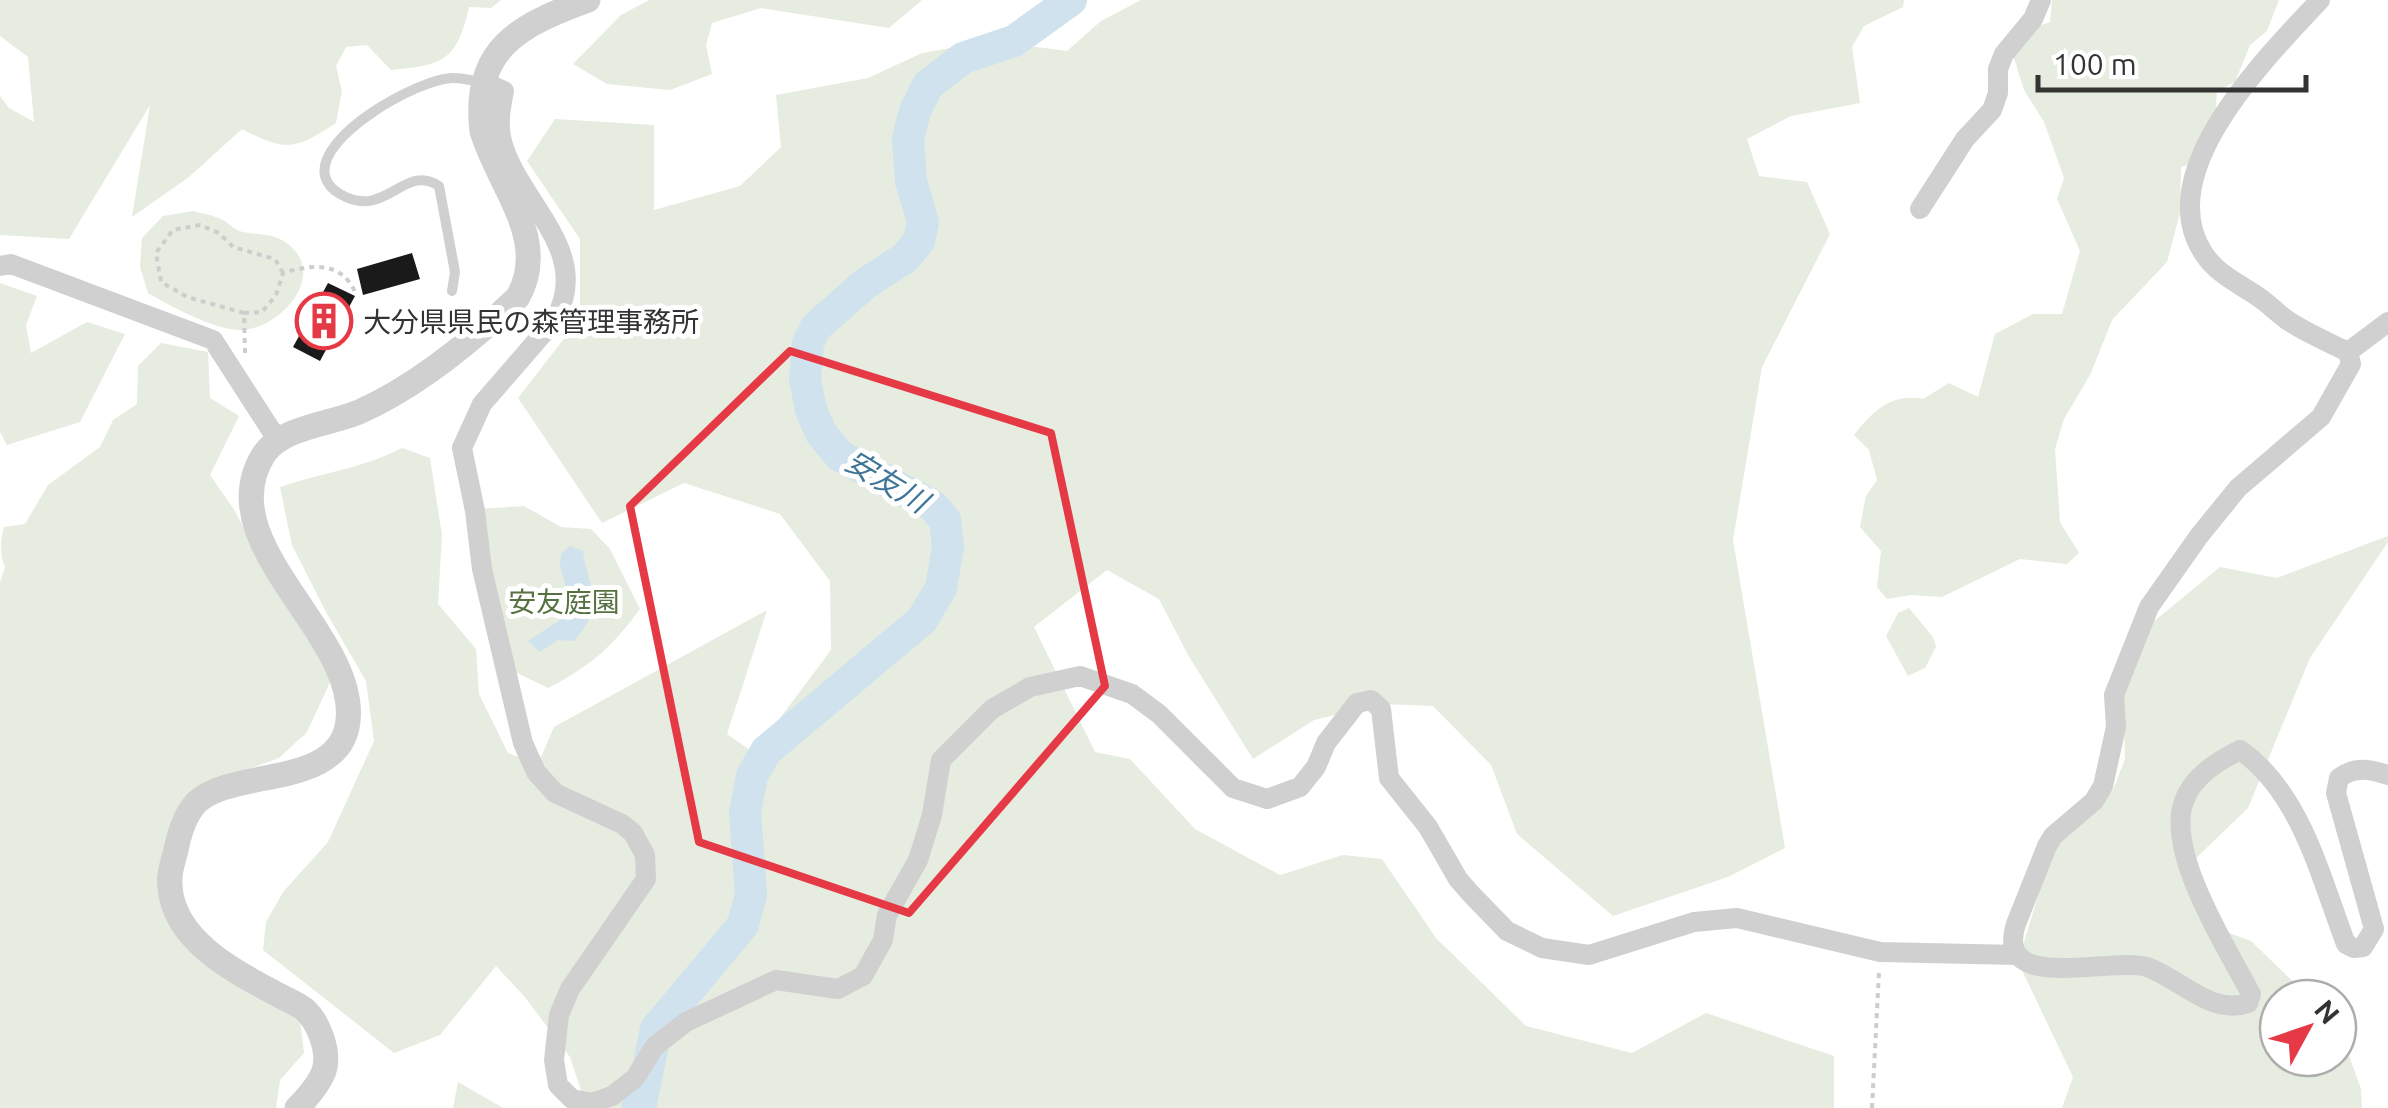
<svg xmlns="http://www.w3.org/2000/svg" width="2388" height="1108" viewBox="0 0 2388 1108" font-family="Ubuntu,'Noto Sans JP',sans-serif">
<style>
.green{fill:#e6ecdf}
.water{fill:#cfe2ee}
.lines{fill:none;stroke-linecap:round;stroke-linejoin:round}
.river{stroke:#cfe2ee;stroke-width:32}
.building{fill:#1a1a1a}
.path{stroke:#cdcdcd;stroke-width:4;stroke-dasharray:5 5;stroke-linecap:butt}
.service{stroke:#d0d0d0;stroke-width:10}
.minor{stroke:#d0d0d0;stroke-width:20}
.tertiary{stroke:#d0d0d0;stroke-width:25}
.marked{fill:none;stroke:#e63946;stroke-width:8;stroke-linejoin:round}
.labels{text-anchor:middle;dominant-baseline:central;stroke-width:10;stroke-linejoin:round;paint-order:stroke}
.poi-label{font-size:28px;fill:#333;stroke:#fff;text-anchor:start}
.park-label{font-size:28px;fill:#56703f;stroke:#fff}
.water-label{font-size:30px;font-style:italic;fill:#3f7597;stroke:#fff}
</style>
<rect width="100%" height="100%" fill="#fff"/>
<path class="green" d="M0,0H501L491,8L469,7C457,60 445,65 391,70L367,45L346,47L336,66L342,91L336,123C294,150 287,152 242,129L189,177L132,217L150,105L69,239L0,235V96L9,108L34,122L28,57L0,36Z
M649,0H922L889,28L761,8L712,23L706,45L712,74L670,90L607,84L573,64L621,15Z
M1141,0H1904L1903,7L1864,26L1852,47L1860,103L1791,116L1747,139L1759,176L1807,182L1830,234L1762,367L1733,540L1785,848L1728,877L1613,916L1517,834L1491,765L1433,706L1382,704L1314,720L1253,759L1188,655L1159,599L1107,570L1034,627L1095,752L1130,759L1195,829L1280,875L1343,855L1382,859L1436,938L1526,1026L1632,1053L1706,1013L1834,1056V1108H587L570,1057L524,996L496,966L440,1035L394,1053L263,950L266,922L283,892L328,842L374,741L366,681L326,612L292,545L280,487C321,473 364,468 402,448L430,458L442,535L438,604L476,649L479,694L508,753L538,764L554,727L767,610L727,734L754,753L831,650L830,581L780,514L684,483L602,523L518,398L580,318V239L527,161L555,119L654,125V210L740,186L781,147L776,95L868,78L922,53L992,41L1067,51L1101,21Z
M2052,0H2279L2267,31L2250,45L2235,82L2217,91L2213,155L2181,167L2180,213L2167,262L2112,320L2090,375L2064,419L2055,449L2060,522L2079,553L2067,564L2020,559L1942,597L1911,595L1887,599L1877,587L1881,551L1860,527L1866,496L1877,480L1869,450L1854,435C1873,411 1891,393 1923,399L1949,383L1978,397L1995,334L2033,314H2062L2080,251L2057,199L2064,178L2044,122L2024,90L2013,55L2036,27L2050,22Z
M193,211C203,214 214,215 223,220C230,224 235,231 243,232C258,235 274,233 288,244C328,275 281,328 242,330C216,331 170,306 148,293L140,267L142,238L163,216Z
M0,283L37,296L26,325L31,353L87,322L125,334L80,422L7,445L0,432Z
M161,343L208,352L210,398L239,416L210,475L235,511L274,587L332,678L307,732L279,758L224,778L181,839L183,894L176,927L300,1020L304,1053L280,1080L276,1108H0V582L5,567C0,557 0,538 4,527L25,524L48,485L100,447L113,420L137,404L138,366Z
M524,506L561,527L591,529L610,549L640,609C611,648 591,666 548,688L511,670L479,509Z
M2388,536V542L2310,658L2248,808L2193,861L2221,930L2251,941L2310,998H2278V1058H2338V1025L2361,1089L2362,1108H2062L2073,1077L2018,962L2047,866L2062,836L2096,810L2113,790L2125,759L2123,699L2147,627L2220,567L2277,578Z
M1909,608L1933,637L1936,647L1925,668L1908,676L1886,636L1898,613Z
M458,1082L503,1108H453Z"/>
<path class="water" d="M570,546L583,551C589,594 607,604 574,641L558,640L540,652L528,641L565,617L571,604L560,567L561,554Z"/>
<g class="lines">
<path class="river" d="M637,1108L641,1103L656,1029L743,925L751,894L745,812L752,776L766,751L922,620L941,588L948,547L945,520L933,506L840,456L821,433L811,410L805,379L808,343L816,327L866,283L905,258L919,241L923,222L911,182L908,139L915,111L928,85L963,58L1014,41L1071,0"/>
</g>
<path class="building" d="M412,253L420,279L363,295L357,269Z
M328,283L355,296L320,361L293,347Z"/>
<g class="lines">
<path class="path" d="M244,313L187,297L161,282L156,253L173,230L200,225L219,233L233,247L275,259L283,273
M245,353L244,313L262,312L276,295L283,273C313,264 342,261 356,294
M1872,1108L1879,972"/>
<path class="service" d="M452,291L455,272L439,186C404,162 386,221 340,194C333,190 327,184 325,176C316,136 417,80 451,78C461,77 472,81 482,82"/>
<path class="minor" d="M2320,0C2269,55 2149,172 2204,254C2217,274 2238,283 2257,296C2268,303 2277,313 2287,320C2306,333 2328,342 2348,352
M483,82L504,91C501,106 498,121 501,137C514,200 596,250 554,321L482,404L462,448L475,511L482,569L523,743L536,772L555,793L622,824L633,833L645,855L646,879L570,989L559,1015L554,1060L558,1085L572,1099L592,1103L612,1096L635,1078L655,1046L686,1022L776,980L838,989L863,976L883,940L887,915L918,860L932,815L941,760L992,709L1030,687L1080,676L1132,694L1159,714L1233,788L1267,799L1300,787L1316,767L1326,743L1357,703L1371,700L1381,709L1389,778L1428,827L1458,879L1471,894L1507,931L1542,948L1589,955L1694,922L1737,918L1880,952L2017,955
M1920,209L1965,139L1992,110L1998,93V69L2004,54L2033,19L2041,0
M0,266L11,264L213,340L271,430L281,438
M2348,352L2351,364L2321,417L2238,488L2199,536L2149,607L2114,695L2116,727L2103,786L2094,801L2053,836L2047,846L2016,924C1993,995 2112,956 2147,967C2179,978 2211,1016 2248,1003L2251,994C2227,948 2165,852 2184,801C2193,776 2218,761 2240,750C2301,792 2321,879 2346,944L2354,948L2363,947L2374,929L2336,793L2339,778C2355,766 2370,769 2388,775
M2348,352L2388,322"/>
<path class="tertiary" d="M297,1108C307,1098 319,1084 324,1071C330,1052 319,1022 304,1009C295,1002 281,997 271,991C230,969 174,939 170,887C168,875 173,862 176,850C179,835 185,814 197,802C233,768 341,789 348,721C358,633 207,543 264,454C282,427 331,424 359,412C418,386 472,341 518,297C550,239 499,188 482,131C472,48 520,25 588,0"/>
</g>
<path class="marked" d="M790,351L1051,433L1105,686L909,913L699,842L630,506Z"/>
<defs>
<g id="building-ring" transform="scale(2.875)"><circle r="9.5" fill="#fff" stroke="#e63946" stroke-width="1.5"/><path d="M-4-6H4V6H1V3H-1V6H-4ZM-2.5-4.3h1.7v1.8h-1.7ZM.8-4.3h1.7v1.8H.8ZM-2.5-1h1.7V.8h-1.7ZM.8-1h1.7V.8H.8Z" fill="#e63946"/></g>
</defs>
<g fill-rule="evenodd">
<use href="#building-ring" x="324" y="321"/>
</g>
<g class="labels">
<g class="poi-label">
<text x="363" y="321">大分県県民の森管理事務所</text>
</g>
<g class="park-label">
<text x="564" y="601">安友庭園</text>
</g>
<g class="water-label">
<text transform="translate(887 481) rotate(31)">安友川</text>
</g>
</g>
<g transform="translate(2308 1028) rotate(50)"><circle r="48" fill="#ffffff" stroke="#adadad" stroke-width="2.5"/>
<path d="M0-8L18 38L0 25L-18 38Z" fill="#e63946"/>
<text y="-15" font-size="28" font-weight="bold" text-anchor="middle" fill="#333333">N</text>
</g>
<path d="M2038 75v15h268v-15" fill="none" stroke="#333333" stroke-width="5"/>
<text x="2053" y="75" font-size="30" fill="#333333" stroke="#ffffff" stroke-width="8" paint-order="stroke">100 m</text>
</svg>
